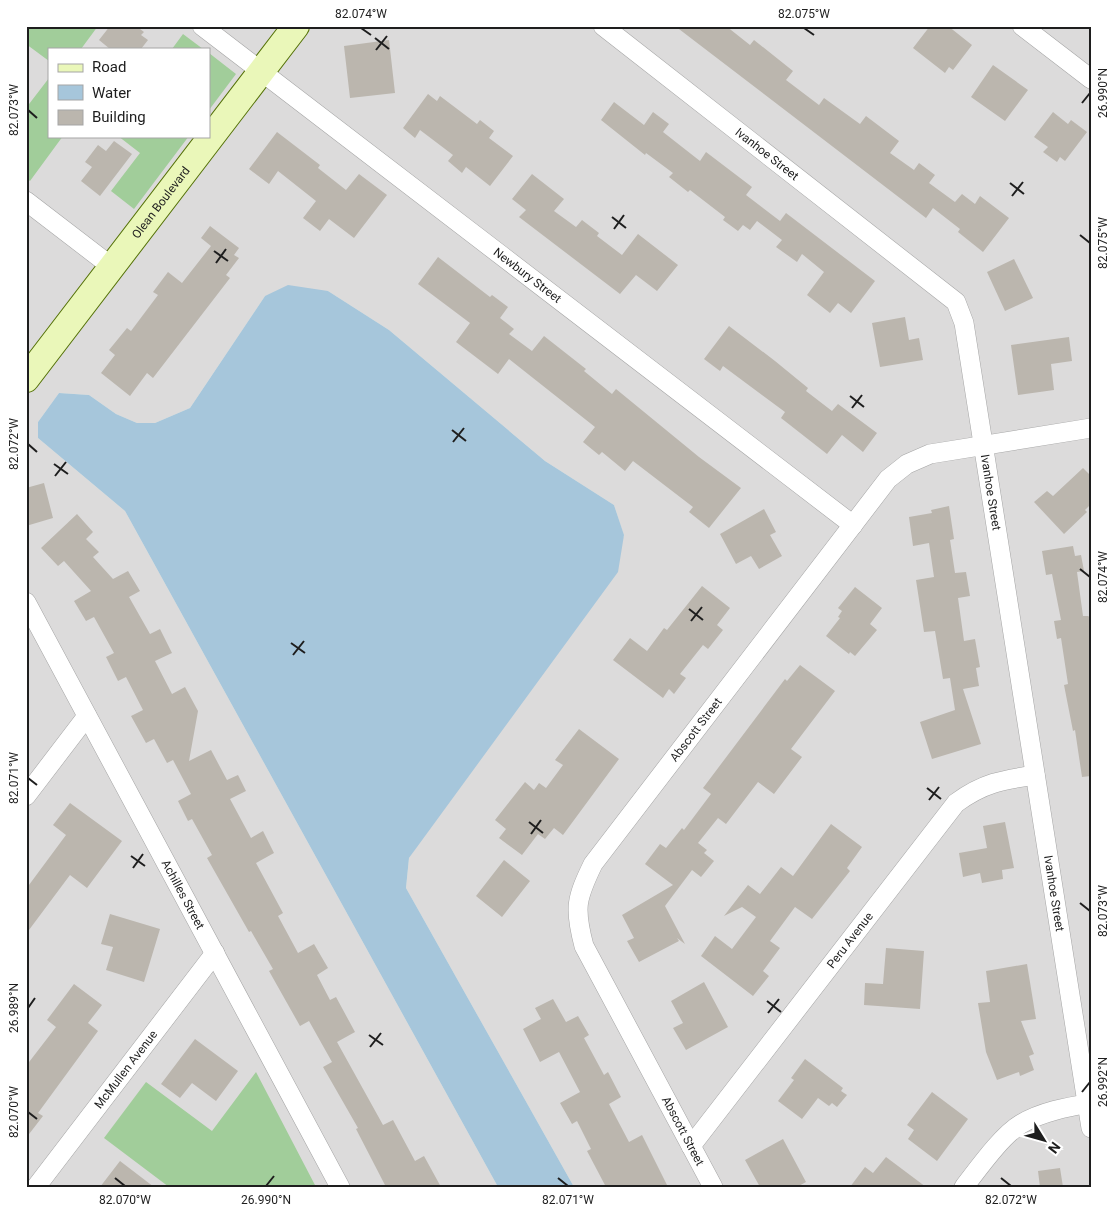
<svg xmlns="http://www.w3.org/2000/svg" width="1117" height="1213" viewBox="0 0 1117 1213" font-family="Roboto,sans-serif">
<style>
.residential{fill:#dcdbdb}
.forest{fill:#a1cd9a}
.water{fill:#a6c6db}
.building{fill:#bbb6ae}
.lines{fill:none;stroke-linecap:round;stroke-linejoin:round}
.street-casing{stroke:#a5a5a5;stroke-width:20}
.secondary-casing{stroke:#557208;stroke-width:28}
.street{stroke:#fff;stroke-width:19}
.secondary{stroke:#eaf7b9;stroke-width:26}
.ticks{fill:none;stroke:#1e1e1e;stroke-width:2}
.labels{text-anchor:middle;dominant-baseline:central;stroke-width:5;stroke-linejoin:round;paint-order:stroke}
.street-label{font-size:12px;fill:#1e1e1e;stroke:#fff}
.neatline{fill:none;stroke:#1e1e1e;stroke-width:2}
.ticks-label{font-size:12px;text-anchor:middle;fill:#1e1e1e}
</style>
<rect width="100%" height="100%" fill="#efede4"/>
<path class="residential" d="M26,26H284L209,125V49H49V136H200L26,364Z
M311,26H1091V1187H574L406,888L409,858L624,536L614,505L545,461L389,330L328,291L265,296L190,408L155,423H137L116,414L89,395L59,393L38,422V438L125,511L498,1187H26V395Z"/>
<path class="forest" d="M26,26H98L81,49H49V61L26,44Z
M183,34L203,49H172Z
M209,53L236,74L209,110Z
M49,78V136H63L30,181L26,178V108Z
M118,136H189L134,209L111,191L140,153Z
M256,1072L316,1187H169L104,1138L146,1082L212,1131Z"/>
<path class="water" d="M288,285L328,291L389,330L545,461L614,505L624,535L618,572L409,858L406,888L574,1187H498L125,511L38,438V422L59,393L89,395L116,414L137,423H155L190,408L265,296Z"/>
<path class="building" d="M110,26H136L144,32L141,35L148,40L141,49H110L99,40Z
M675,26H726L750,45L754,40L793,71L786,80L819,105L824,98L860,124L866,116L899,141L890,153L914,170L919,163L935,175L929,183L955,202L962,194L975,204L980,196L1009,218L983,252L958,232L960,229L933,208L926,218Z
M930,26H948L972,45L953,70L949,67L945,73L913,48Z
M389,40L395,93L350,98L344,46Z
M993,65L1028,90L1005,121L971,97Z
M428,94L437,101L440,96L477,124L480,120L494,131L489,138L513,156L490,186L466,167L462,173L448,161L453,155L420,130L415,138L403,128Z
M614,102L644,125L653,112L669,124L663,132L700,161L706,152L752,187L746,195L780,221L786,213L875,281L851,313L838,303L830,313L807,295L824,272L802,254L797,262L776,247L782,240L757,221L750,230L743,225L738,231L723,220L725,217L690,190L688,192L669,177L673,173L646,153L645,155L601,120Z
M1053,112L1068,124L1071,120L1087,132L1065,161L1060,157L1057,162L1043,152L1048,147L1034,137Z
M277,132L320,165L318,168L346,190L359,174L387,195L354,238L329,219L320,231L303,218L316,201L278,171L269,184L249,169Z
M114,141L132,154L100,196L81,181L92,167L85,162L98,145L106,151Z
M532,174L564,199L554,211L576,227L582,220L599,233L597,236L622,255L638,234L678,265L657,291L636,275L620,294L519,217L526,210L512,199Z
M210,226L239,248L234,255L239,258L226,275L230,278L153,378L147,373L130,396L101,373L115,355L109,350L127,328L131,331L158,295L153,292L168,272L182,283L211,246L201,238Z
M438,257L490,297L492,295L508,307L500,318L514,329L509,334L532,351L544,336L586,369L584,371L612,394L616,389L699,457L741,488L709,528L689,512L693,507L633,461L625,471L602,452L599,455L583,442L595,427L509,359L498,374L456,342L470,323L418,284Z
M1014,259L1033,298L1005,311L987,272Z
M905,317L909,340L919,338L923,360L880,367L872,323Z
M729,326L775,361L808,388L806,391L832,411L838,404L877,433L863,452L842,435L827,454L781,418L785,412L723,366L720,371L704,359Z
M1069,337L1072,361L1051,364L1054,390L1018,395L1011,345Z
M1083,468L1091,476V504L1085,510L1087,512L1064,534L1034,502L1047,491L1053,496Z
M44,483L53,518L26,526V488Z
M949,506L954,539L950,540L955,573L966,572L970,596L958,598L964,641L975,639L980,667L976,668L979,686L963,689L981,744L932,759L920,722L955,710L950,678L943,679L935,631L924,632L916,580L934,577L929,543L913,546L909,517L932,513L931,510Z
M764,509L776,532L770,535L782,556L759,569L751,556L736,564L720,534Z
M77,514L93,532L86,539L99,552L93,557L113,579L128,571L140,591L129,597L150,634L160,629L172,653L155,661L172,694L185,687L198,711L189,761L211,750L227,780L238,775L246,791L230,799L251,838L263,831L274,853L256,863L283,913L278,916L298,953L314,944L328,968L317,975L330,1000L336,997L355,1032L337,1042L383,1125L393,1120L415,1161L424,1156L441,1187H386L356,1129L358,1128L323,1067L332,1062L309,1021L300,1026L269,971L273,969L251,931L249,932L207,858L212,855L192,819L188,821L178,801L191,794L173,760L167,763L154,739L146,743L131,716L143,710L126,677L118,681L106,657L114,653L94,617L86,621L74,601L91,591L64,561L58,566L41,548Z
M1073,546L1075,556L1081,555L1084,571L1077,572L1083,616H1088L1091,618V776L1082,777L1075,730L1073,731L1064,685L1068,684L1061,638L1057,639L1054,621L1061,620L1052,574L1046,575L1042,551Z
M702,586L730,608L717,625L723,630L708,649L703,645L680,674L686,678L674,694L669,689L663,698L613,660L630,638L647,651L664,628L667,630Z
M855,587L882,608L870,624L877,630L855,656L850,652L849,654L826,636L840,618L838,617L842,611L838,608Z
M800,665L835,691L791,749L802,757L774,794L758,782L726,824L718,818L698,843L707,850L704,853L714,861L701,877L692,870L665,906L685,944L677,938L679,941L639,962L627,941L634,938L622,915L673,885L645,864L660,844L666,848L682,828L684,830L711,794L703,788L785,679L787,681Z
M579,729L619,759L563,835L554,828L545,839L538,834L522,855L499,838L506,829L495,820L525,782L534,790L539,783L546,788L563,765L555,760Z
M70,803L122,841L87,888L70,875L26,934V889L66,835L53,825Z
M1005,822L1014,868L1002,870L1003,879L982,883L980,873L963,877L959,853L987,848L983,826Z
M831,824L862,847L847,868L850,871L812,919L795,907L770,941L780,948L763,971L769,976L753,996L701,956L715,936L732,949L756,917L742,907L724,916L748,885L760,894L781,867L793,876Z
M504,860L530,881L502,917L476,896Z
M110,914L160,929L144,982L106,970L113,947L101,944Z
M886,948L924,951L920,1009L864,1005L865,983L883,984Z
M1027,964L1036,1019L1021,1021L1034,1054L1029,1056L1034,1070L1020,1076L1019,1072L997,1080L986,1052L978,1003L990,1002L986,971Z
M704,982L728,1027L686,1050L673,1028L683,1023L671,1001Z
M74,984L102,1005L88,1023L98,1031L38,1113L43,1116L26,1138V1066L56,1027L47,1020Z
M553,999L566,1022L578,1016L589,1035L584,1038L604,1075L608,1072L621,1097L609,1104L629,1142L642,1135L668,1187H606L587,1151L591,1149L577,1121L572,1124L560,1103L580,1092L559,1052L540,1062L523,1029L541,1019L535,1008Z
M195,1039L238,1071L216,1101L192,1083L180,1098L161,1084Z
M805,1059L843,1088L841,1091L847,1095L837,1107L832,1103L829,1106L818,1098L802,1119L778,1101L794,1080L791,1078Z
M932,1092L968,1119L937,1161L908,1139L914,1130L907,1125Z
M783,1139L806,1182L797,1187H760L745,1160Z
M886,1157L926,1187H850L865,1167L873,1173Z
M120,1161L154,1187H100Z
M1060,1168L1063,1187H1040L1038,1171Z"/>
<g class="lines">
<g class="street-casing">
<g id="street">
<path id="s1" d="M202,26L853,525"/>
<path id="s2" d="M603,26L956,302L964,323L1091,1128"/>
<path d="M1022,26L1091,79"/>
<path d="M26,201L112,267"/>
<path id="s3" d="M26,602L340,1187"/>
<path d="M26,796L87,716"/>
<path id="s4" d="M691,1146L956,803C983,783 1002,780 1035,775"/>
<path id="s5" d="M36,1187L215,953"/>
<path id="s6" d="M713,1187L584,946C574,908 576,899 593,864L888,479L907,464L930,454L1091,428"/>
<path d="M964,1187C978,1169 1002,1135 1021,1124C1041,1112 1067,1107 1091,1103"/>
</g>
</g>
<g class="secondary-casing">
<g id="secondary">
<path id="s7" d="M26,379L296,26"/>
</g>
</g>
<use href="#street" class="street"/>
<use href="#secondary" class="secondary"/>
</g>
<path class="ticks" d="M361,28L371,35M804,28L814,35M375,38L389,49M376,50L387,36M1082,103L1090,93M28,110L37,118M1010,183L1024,194M1012,196L1023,182M612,217L626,228M614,229L624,215M1080,235L1090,243M214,251L228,261M216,263L226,249M850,396L864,407M852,408L862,395M452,430L466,441M453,442L464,428M28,444L37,452M54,464L68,474M55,476L66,462M1080,569L1090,577M689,609L703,620M691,621L702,607M291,643L305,653M293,655L304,641M28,778L37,785M927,788L941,799M929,800L939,787M529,822L543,833M531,834L541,820M131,856L145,866M133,868L143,854M1080,903L1090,911M767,1001L781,1012M28,1008L35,998M768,1013L779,999M369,1035L383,1045M370,1047L381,1033M1082,1092L1090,1082M28,1112L37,1119M115,1178L125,1186M558,1178L568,1186M1001,1178L1011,1186M266,1186L274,1176"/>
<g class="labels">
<g class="street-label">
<text stroke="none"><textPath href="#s2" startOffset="208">Ivanhoe Street</textPath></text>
<text stroke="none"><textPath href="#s7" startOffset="222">Olean Boulevard</textPath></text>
<text stroke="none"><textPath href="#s1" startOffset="410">Newbury Street</textPath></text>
<text stroke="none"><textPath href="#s2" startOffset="642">Ivanhoe Street</textPath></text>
<text stroke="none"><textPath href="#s6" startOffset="528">Abscott Street</textPath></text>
<text stroke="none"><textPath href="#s2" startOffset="1048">Ivanhoe Street</textPath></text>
<text stroke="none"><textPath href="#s3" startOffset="332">Achilles Street</textPath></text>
<text stroke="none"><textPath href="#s4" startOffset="260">Peru Avenue</textPath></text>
<text stroke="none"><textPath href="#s5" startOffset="148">McMullen Avenue</textPath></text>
<text transform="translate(683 1131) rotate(62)">Abscott Street</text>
</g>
</g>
<rect width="1117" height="1213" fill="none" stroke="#ffffff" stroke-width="55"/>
<rect x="48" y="48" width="162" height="90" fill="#ffffff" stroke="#a5a5a5"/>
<rect x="58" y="64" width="25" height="8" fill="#eaf7b9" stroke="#a5a5a5"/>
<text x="92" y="72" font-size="15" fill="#1e1e1e">Road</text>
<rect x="58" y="85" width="25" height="15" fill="#a6c6db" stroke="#a5a5a5"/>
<text x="92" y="98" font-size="15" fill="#1e1e1e">Water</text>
<rect x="58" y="110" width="25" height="15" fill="#bbb6ae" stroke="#a5a5a5"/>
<text x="92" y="122" font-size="15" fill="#1e1e1e">Building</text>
<g transform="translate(1044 1140) rotate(127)" stroke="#ffffff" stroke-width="4" paint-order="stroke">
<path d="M0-4L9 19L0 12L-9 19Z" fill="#1e1e1e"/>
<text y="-8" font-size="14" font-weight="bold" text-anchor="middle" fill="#1e1e1e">N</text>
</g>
<rect x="28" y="28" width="1062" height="1158" class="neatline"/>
<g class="ticks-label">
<text x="361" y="18">82.074°W</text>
<text x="804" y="18">82.075°W</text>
<text transform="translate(1103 93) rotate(-90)" y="4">26.990°N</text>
<text transform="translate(14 110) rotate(-90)" y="4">82.073°W</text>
<text transform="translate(1103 243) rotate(-90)" y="4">82.075°W</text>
<text transform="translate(14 444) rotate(-90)" y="4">82.072°W</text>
<text transform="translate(1103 577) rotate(-90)" y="4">82.074°W</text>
<text transform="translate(14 778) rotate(-90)" y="4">82.071°W</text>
<text transform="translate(1103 911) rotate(-90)" y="4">82.073°W</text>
<text transform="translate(14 1008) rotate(-90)" y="4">26.989°N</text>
<text transform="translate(1103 1082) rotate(-90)" y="4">26.992°N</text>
<text transform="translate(14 1112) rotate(-90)" y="4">82.070°W</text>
<text x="125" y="1204">82.070°W</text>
<text x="266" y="1204">26.990°N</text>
<text x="568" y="1204">82.071°W</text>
<text x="1011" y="1204">82.072°W</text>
</g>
</svg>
